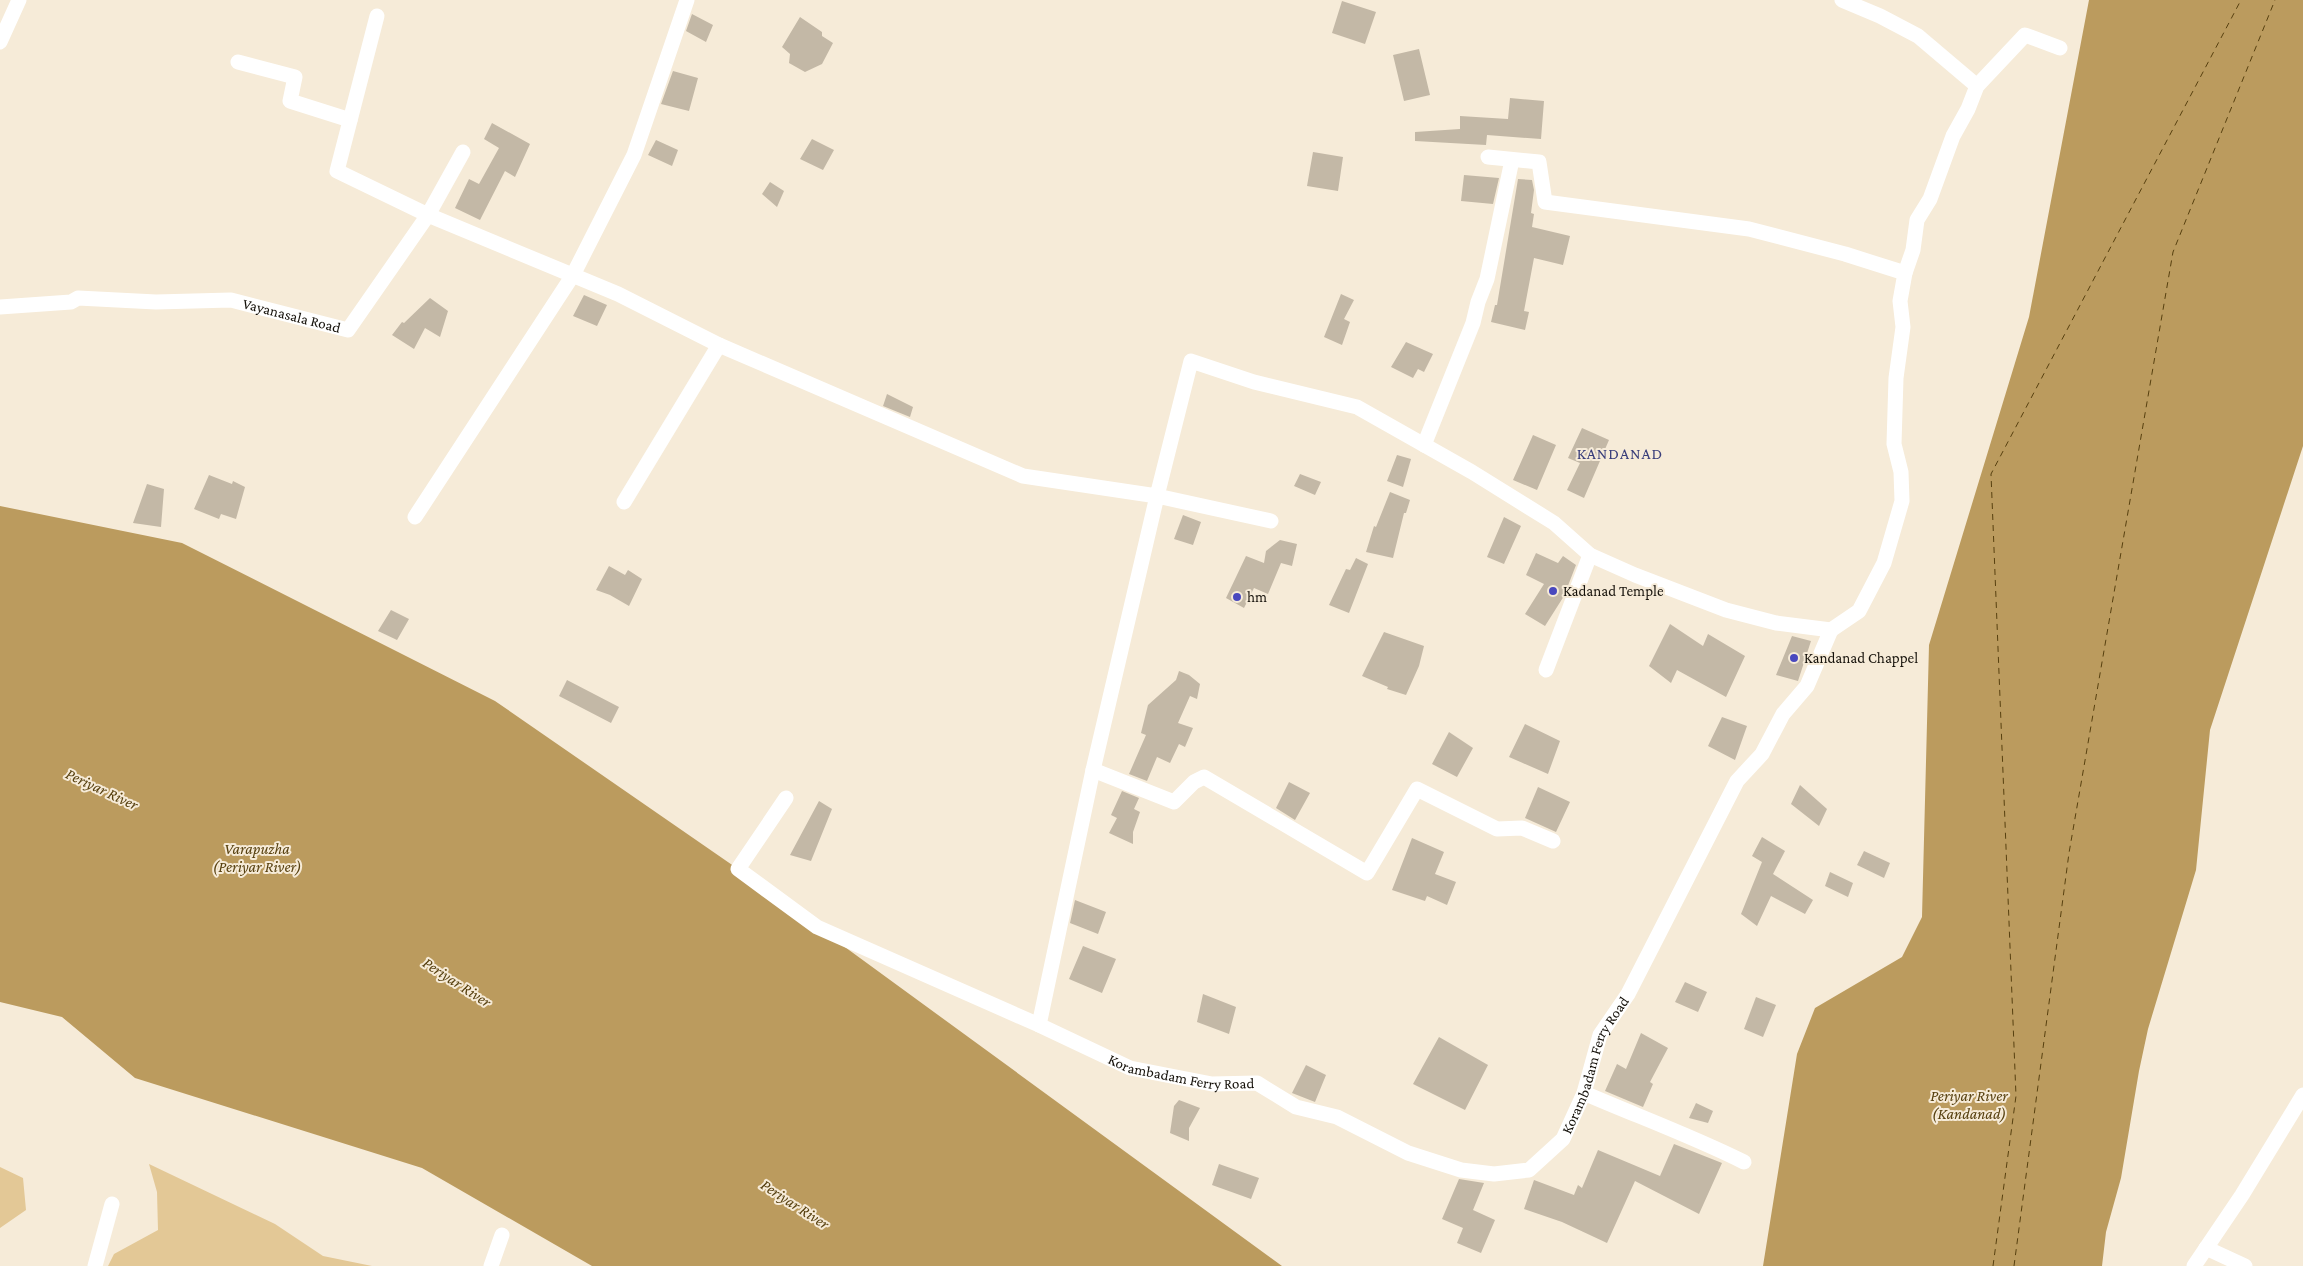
<svg xmlns="http://www.w3.org/2000/svg" width="2303" height="1266" viewBox="0 0 2303 1266" font-family="'Crimson Pro',serif">
<style>
.green{fill:#e3c896}
.water{fill:#bb9b5e}
.lines{fill:none;stroke-linecap:round;stroke-linejoin:round}
.ferry{stroke:#57400f;stroke-width:1;stroke-dasharray:6 5;stroke-linecap:butt}
.building{fill:#c3b8a6}
.minor{stroke:#fff;stroke-width:15}
.poi-dot{fill:#4948be;stroke:#f6ebd8;stroke-width:2}
.labels{text-anchor:middle;dominant-baseline:central;stroke-width:4;stroke-linejoin:round;paint-order:stroke}
.street-label{font-size:15px;fill:#15110a;stroke:#f6ebd8}
.poi-label{font-size:15px;fill:#15110a;stroke:#f6ebd8;text-anchor:start}
.neighbourhood-label{font-size:16px;letter-spacing:1px;fill:#3a3f7b;stroke:#f6ebd8}
.water-label{font-size:16px;font-style:italic;fill:#57400f;stroke:#f6ebd8}
</style>
<rect width="100%" height="100%" fill="#f6ebd8"/>
<path class="green" d="M149,1164L275,1224L323,1256L372,1266H108L114,1254L158,1230L157,1192Z
M0,1167L23,1178L26,1210L0,1228Z"/>
<path class="water" d="M2089,0H2303V446L2210,730L2196,870L2148,1029L2139,1071L2121,1178L2106,1232L2102,1266H1763L1797,1054L1815,1008L1902,957L1922,917L1929,645L2029,317Z
M0,506L182,543L495,701L738,869L1282,1266H592L422,1168L135,1078L62,1017L0,1002Z"/>
<g class="lines">
<path class="ferry" d="M1993,1266L2016,1096L1991,474L2241,0
M2014,1266L2069,853L2173,252L2275,0"/>
</g>
<path class="building" d="M1342,1L1376,12L1365,44L1332,33Z
M692,14L713,25L706,42L686,31Z
M800,17L822,32V36L833,43L822,64L805,72L789,63L790,54L782,47Z
M1419,49L1430,95L1404,101L1393,55Z
M673,71L698,78L689,111L661,104Z
M1510,98L1544,101L1541,139L1487,135L1486,145L1415,141V132L1460,129V116L1508,119Z
M492,123L530,144L515,177L505,171L480,220L455,208L469,179L479,184L499,148L484,139Z
M812,139L834,150L823,170L800,159Z
M656,140L678,150L672,166L648,155Z
M1313,152L1343,157L1338,191L1307,186Z
M1464,175L1499,178L1493,204L1461,201Z
M1518,179L1532,180L1534,190L1531,213L1534,214L1532,227L1570,236L1563,265L1534,258L1524,311L1529,312L1525,330L1491,322L1495,305H1497Z
M770,182L784,191L777,207L762,194Z
M1341,294L1354,300L1344,319L1350,322L1342,345L1324,337Z
M584,295L607,305L597,326L573,316Z
M430,298L448,311L440,337L425,328L414,349L392,335L402,322L404,323Z
M1406,342L1433,354L1424,372L1418,369L1413,378L1391,367Z
M887,394L913,407L910,417L883,406Z
M1582,428L1609,440L1584,498L1567,490L1580,463L1568,458Z
M1533,435L1556,445L1537,490L1513,480Z
M1397,455L1411,459L1403,487L1387,481Z
M1300,474L1321,482L1315,495L1294,486Z
M209,475L232,484L233,481L245,487L236,519L221,514L219,519L194,509Z
M147,484L164,489L161,527L133,523Z
M1390,492L1410,500L1406,513H1404L1393,558L1366,552L1374,526L1376,527Z
M1183,515L1201,522L1193,545L1174,539Z
M1504,517L1521,526L1504,564L1487,557Z
M1280,540L1297,544L1292,566L1281,563L1268,594L1254,588L1244,608L1226,598L1246,556L1264,563L1266,551Z
M1536,553L1558,563L1563,556L1576,565L1564,596L1545,626L1525,614L1544,584L1526,575Z
M1356,558L1368,564L1349,613L1329,605L1346,569L1350,570Z
M609,566L625,575L628,570L642,579L629,606L610,595L596,590Z
M391,610L409,619L397,640L378,631Z
M1670,624L1703,646L1708,634L1745,656L1726,697L1677,670L1671,683L1649,666Z
M1384,632L1424,646L1419,666L1406,695L1387,689L1388,687L1362,676Z
M1792,636L1811,641L1798,681L1776,675Z
M1179,671L1189,675L1200,684L1197,699L1190,696L1178,723L1193,728L1185,747L1179,744L1170,763L1157,757L1147,781L1129,774L1146,735L1141,733L1148,705L1176,680Z
M567,680L619,707L611,723L559,696Z
M1722,717L1747,726L1735,760L1708,746Z
M1525,724L1560,741L1548,774L1509,757Z
M1449,732L1473,748L1457,777L1432,764Z
M1289,782L1310,793L1295,820L1276,808Z
M1800,785L1827,809L1819,826L1791,804Z
M1538,787L1570,802L1556,832L1525,818Z
M1122,791L1139,798L1134,809L1140,812L1133,832V844L1109,833L1117,818L1111,815Z
M819,801L832,809L811,861L790,855Z
M1762,837L1785,851L1773,874L1813,900L1805,914L1771,896L1757,926L1741,914L1762,862L1752,856Z
M1412,838L1444,852L1435,874L1456,882L1447,905L1427,896L1425,901L1392,890Z
M1864,851L1890,863L1884,878L1857,865Z
M1830,872L1853,883L1848,897L1825,886Z
M1075,900L1106,912L1098,934L1070,923Z
M1083,946L1116,959L1102,993L1069,979Z
M1685,982L1707,992L1698,1012L1675,1002Z
M1203,994L1236,1007L1229,1034L1197,1022Z
M1756,997L1776,1005L1763,1037L1744,1029Z
M1641,1033L1668,1048L1650,1082L1653,1084L1643,1107L1605,1091L1617,1064L1626,1069Z
M1439,1037L1488,1065L1465,1110L1413,1084Z
M1306,1065L1326,1075L1315,1102L1292,1093Z
M1179,1100L1200,1108L1189,1128V1141L1170,1133L1174,1106Z
M1696,1103L1713,1111L1708,1123L1689,1118Z
M1674,1144L1722,1163L1699,1214L1635,1181L1607,1243L1562,1222L1524,1209L1534,1180L1574,1195L1578,1185L1582,1188L1598,1150L1660,1176Z
M1219,1164L1259,1178L1251,1199L1212,1185Z
M1459,1179L1484,1183L1473,1210L1495,1220L1481,1253L1457,1243L1463,1228L1442,1219Z"/>
<g class="lines">
<g class="minor">
<path d="M1842,0L1880,16L1918,36L1977,86"/>
<path d="M377,16L337,171L428,215L463,152"/>
<path d="M0,42L19,0"/>
<path d="M238,62L295,77L290,101L350,120"/>
<path d="M1488,157L1539,162L1545,202L1749,229L1845,254L1905,273"/>
<path id="s1" d="M0,307L71,302L78,298L156,302L231,300L348,330L428,215L618,294L719,345L1023,476L1157,496L1191,361L1254,382L1357,407L1472,472L1554,523L1590,555L1635,575L1726,610L1776,623L1831,630L1859,611L1884,563L1902,501L1901,472L1894,444L1896,378L1903,327L1900,301L1905,273L1913,250L1917,220L1930,199L1953,136L1968,109L1977,86L2025,35L2060,48"/>
<path d="M1424,445L1473,323L1478,302L1487,279L1512,160"/>
<path d="M624,502L719,345"/>
<path d="M415,517L573,275L634,155L687,0"/>
<path d="M1546,670L1590,555"/>
<path d="M1093,770L1174,802L1194,782L1204,777L1367,873L1417,789L1497,829L1522,828L1553,841"/>
<path d="M786,798L738,869L817,927L1039,1025L1093,770L1157,496L1271,521"/>
<path id="s2" d="M1039,1025L1130,1068L1212,1084L1257,1083L1296,1107L1337,1117L1408,1153L1461,1170L1494,1174L1529,1170L1563,1139L1584,1093L1600,1035L1628,994L1737,781L1762,754L1783,714L1807,686L1831,630"/>
<path d="M1584,1093C1637,1116 1692,1136 1744,1162"/>
<path d="M2206,1248L2245,1266"/>
<path d="M95,1266L112,1204"/>
<path d="M491,1266L502,1235"/>
<path d="M2194,1266L2242,1195L2303,1095"/>
</g>
</g>
<g class="poi-dot">
<circle cx="1553" cy="591" r="5"/>
<circle cx="1237" cy="597" r="5"/>
<circle cx="1794" cy="658" r="5"/>
</g>
<g class="labels">
<g class="street-label">
<text stroke="none"><textPath href="#s1" startOffset="295">Vayanasala Road</textPath></text>
<text stroke="none"><textPath href="#s2" startOffset="648">Korambadam Ferry Road</textPath></text>
<text stroke="none"><textPath href="#s2" startOffset="152">Korambadam Ferry Road</textPath></text>
</g>
<g class="poi-label">
<text x="1563" y="591">Kadanad Temple</text>
<text x="1247" y="597">hm</text>
<text x="1804" y="658">Kandanad Chappel</text>
</g>
<g class="neighbourhood-label">
<text x="1620" y="453">KANDANAD</text>
</g>
<g class="water-label">
<text transform="translate(102 789) rotate(25)">Periyar River</text>
<text x="257" y="848">Varapuzha<tspan x="257" dy="18">(Periyar River)</tspan></text>
<text transform="translate(457 982) rotate(33)">Periyar River</text>
<text x="1969" y="1095">Periyar River<tspan x="1969" dy="18">(Kandanad)</tspan></text>
<text transform="translate(795 1204) rotate(33)">Periyar River</text>
</g>
</g>
</svg>
